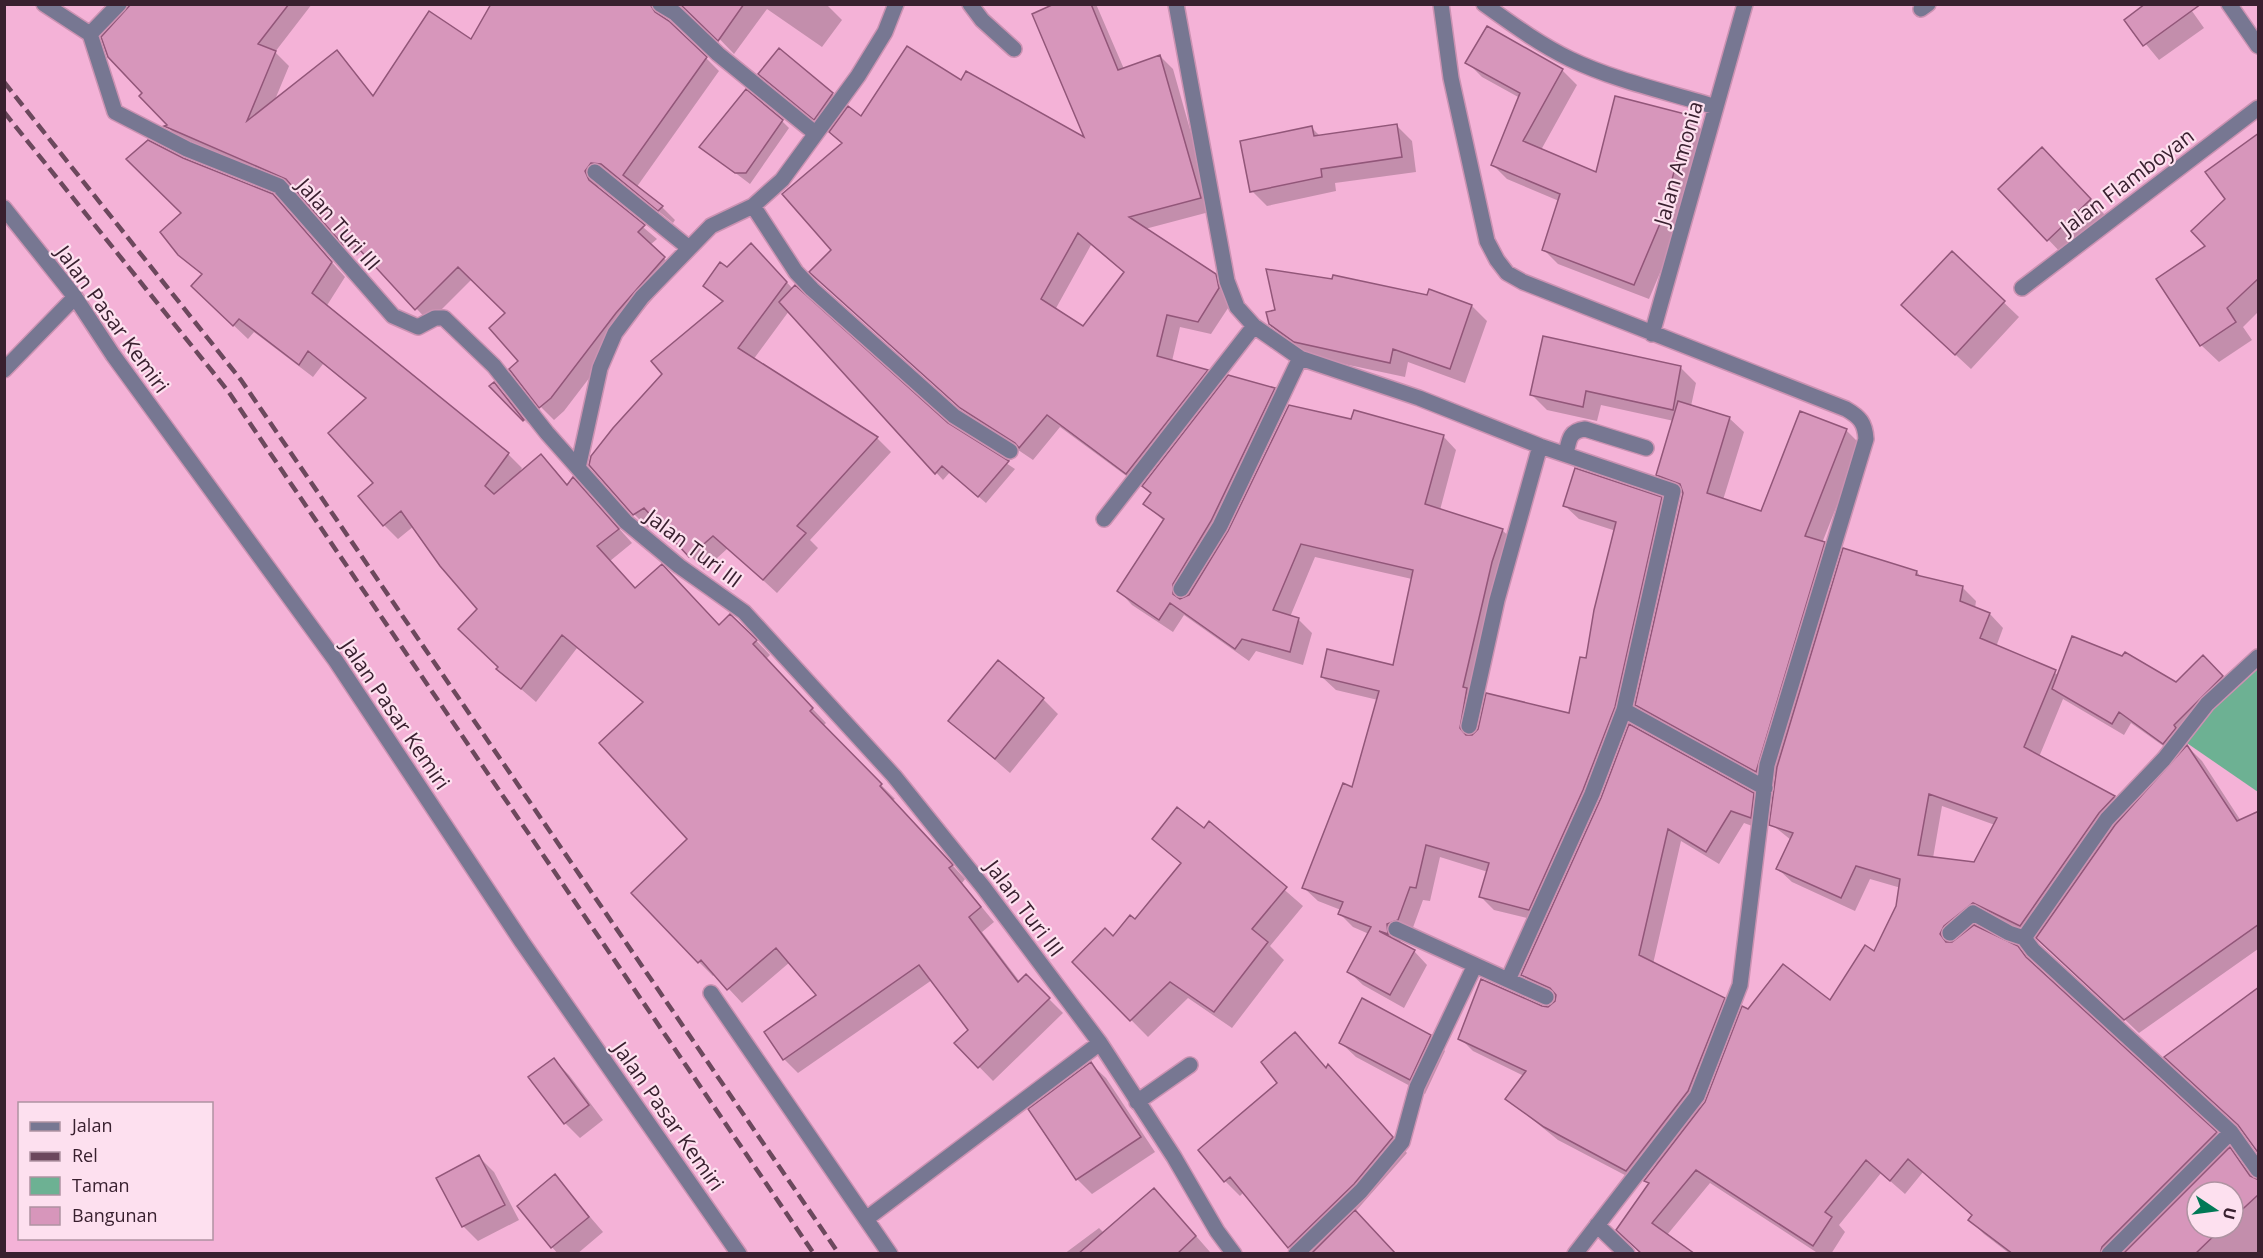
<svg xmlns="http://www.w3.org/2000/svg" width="2263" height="1258" viewBox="0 0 2263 1258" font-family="'Open Sans',sans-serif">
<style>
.green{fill:#6db193}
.shadow{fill:#0003;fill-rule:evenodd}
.building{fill:#d796bb;stroke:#925679;stroke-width:1.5;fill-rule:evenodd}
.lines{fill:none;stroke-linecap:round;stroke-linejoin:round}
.minor-casing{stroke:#cb92b2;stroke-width:18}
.minor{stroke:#777792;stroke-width:15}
.rail{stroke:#6c485d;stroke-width:4.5;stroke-dasharray:12 6;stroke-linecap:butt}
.labels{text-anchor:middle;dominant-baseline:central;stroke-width:4.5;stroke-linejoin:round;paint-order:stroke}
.street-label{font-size:21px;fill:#39202f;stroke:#fde0ef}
</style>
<rect width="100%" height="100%" fill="#f4b2d7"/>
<path class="green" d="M2258,663V792L2181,739Z"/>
<path class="shadow" d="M221,4H312L275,52L289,66L274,102L337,52L374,97L471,41L706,58L719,71L636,188L662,207L675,220L673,223L616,177L606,175L600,180L598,189L657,239L650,245L677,271L629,326L564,411L554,420L541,407L520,361L507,313L472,279L429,322L362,250L357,256L296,189L206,153L179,139L167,126L169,125L144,93Z
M686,4H826L842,20L822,47L767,9L734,54Z
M1058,4H1096L1124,69L1160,56L1173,69L1213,211L1145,229L1215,276L1228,289L1232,302L1211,334L1180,327L1172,361L1207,371L1220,384L1140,486L1060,427L1033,460L975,421L824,284L833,251L843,144L760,74L779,50L861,118L961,82L1087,140ZM1091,245L1125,273L1084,328L1055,310Z
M2187,4L2204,28L2159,60L2126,20Z
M1467,62L1562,70L1577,85L1541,150L1598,174L1688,116L1703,131L1681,223L1649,299L1558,264L1543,249L1559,201L1507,179L1492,164L1520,98L1482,77Z
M782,121L789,128L750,184L701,147Z
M1397,126L1412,141L1416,172L1335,183L1336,191L1267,206L1252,191L1311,127L1321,137Z
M2258,135V312L2243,327L2252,340L2219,362L2201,345L2208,246L2227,199Z
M183,159L272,195L345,277L326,307L508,454L522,468L519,473L555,470L568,486L587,493L632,543L610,561L636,590L719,627L751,635L770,655L766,659L826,723L823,726L895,799L893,800L965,879L962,883L994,922L982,932L1020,982L1026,976L1063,1013L993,1081L956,1043L970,1030L932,980L798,1073L784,1059L818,995L790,962L742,1003L715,974L713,976L699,962L689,839L644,703L577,648L536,702L498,669L500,667L479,609L414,526L398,539L384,525L375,484L367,400L323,364L313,377L254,332L248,339L207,300L203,275L179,254Z
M2056,163L2105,215L2063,255L2000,189Z
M1952,253L2019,317L1971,369L1918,320Z
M765,259L793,289L947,424L1015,469L986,503L950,472L943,480L789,311L753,360L877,438L891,452L810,540L818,548L777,593L728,548L704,570L658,521L648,528L634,514L723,303L705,286L727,269Z
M1430,291L1472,306L1487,321L1465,383L1408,362L1405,377L1311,357L1285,339L1270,324L1277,311L1428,297Z
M1681,368L1696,383L1691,406L1729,418L1744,432L1723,500L1762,513L1846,430L1861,445L1822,543L1838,558L1829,590L1917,572L1922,578L1962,587L1976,601L1975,608L1990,614L2003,628L1996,647L2059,675L2176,683L2203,657L2233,689L2185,737L2176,755L2131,723L2124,735L2063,699L2039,757L2115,797L2129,812L2188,747L2202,761L2241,821L2258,813V949L2139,1033L2037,936L2035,939L1986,917L1974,926L2017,948L2216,1133L2256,1180H2258V1254H2010L1984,1234L1970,1220L1973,1215L1923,1172L1905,1194L1881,1173L1839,1225L1845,1232L1831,1254H1819L1710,1183L1667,1235L1642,1254L1650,1185L1646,1181L1657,1166L1655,1164L1640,1183L1558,1140L1507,1099L1524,1076L1473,1051L1460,1038L1542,1007L1548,1008L1556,1002L1557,997L1536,988L1523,975L1602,799L1753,794L1766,807L1763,830L1744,823L1719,864L1681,841L1653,964L1724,999L1737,1012L1699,1110L1707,1101L1749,1011L1831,1003L1875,954L1898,907L1901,888L1870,879L1855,911L1792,882L1778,869L1791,840L1771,824L1778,767L1771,785L1652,719L1637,705L1684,494L1672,489L1657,474L1674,421L1601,405L1597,421L1547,410L1532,395ZM1942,806L1995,825L1975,864L1933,858ZM2197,1192H2233V1228H2197Z
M494,384L509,399L529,425L492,386Z
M1274,390L1287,403L1223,539L1352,421L1443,436L1456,450L1440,510L1502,530L1516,543L1473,739L1570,714L1587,660L1616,531L1579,519L1565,506L1661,499L1674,512L1628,721L1596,804L1543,922L1494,910L1481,897L1488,872L1440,857L1430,901L1423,900L1411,933L1400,938L1401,944L1414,951L1427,965L1404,1008L1363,985L1349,972L1369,934L1353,927L1340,914L1341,910L1318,901L1304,888L1353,789L1378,700L1336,690L1322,677L1394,666L1412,579L1315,557L1290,617L1298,619L1312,633L1303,665L1256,651L1249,661L1184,615L1173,632L1132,605L1119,591L1165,522L1145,504Z
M1043,699L1058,714L1010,773L950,721Z
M1209,824L1303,906L1270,946L1284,960L1232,1028L1188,998L1148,1037L1074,962L1135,921L1181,864L1154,839L1204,830Z
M1295,1034L1327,1069L1329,1066L1343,1081L1407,1153L1355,1212L1395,1254H1296L1244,1192L1240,1196L1225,1181L1279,1083Z
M1430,1036L1445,1051L1425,1094L1356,1057L1341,1043Z
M554,1060L569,1075L603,1120L580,1138L565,1123Z
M1091,1064L1106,1078L1155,1152L1092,1194L1077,1179L1049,1141L1030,1110Z
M479,1157L494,1172L519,1220L478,1241L464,1227L438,1178Z
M555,1176L603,1232L577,1254H558L552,1247Z
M1169,1205L1210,1252L1208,1254H1064L1099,1228L1104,1233Z"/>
<path class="building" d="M131,4H289L258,44L276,51L247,121L337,50L373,96L429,11L471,39L491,4H650L655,12L669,21L707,57L623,175L663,206L658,211L601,164L591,163L585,171L589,180L645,225L638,232L665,257L616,313L551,398L539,408L509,369L518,361L489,328L505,313L458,267L415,310L348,237L343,245L286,179L164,126L167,125L139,96L142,93L108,57L101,37Z
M680,4H744L718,41Z
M1054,4H1091L1118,70L1160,55L1201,198L1129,217L1216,274L1219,288L1198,322L1167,315L1157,356L1208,370L1126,474L1047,415L1019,448L1015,443L960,408L809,272L831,250L782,194L842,143L829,132L848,106L861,116L907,46L961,80L966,71L1084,137L1032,14ZM1078,233L1124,272L1083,326L1041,299Z
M2145,4H2201L2143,46L2124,20Z
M1487,26L1563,69L1523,141L1596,172L1615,96L1689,115L1665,206L1667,207L1634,285L1542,250L1560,194L1491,165L1520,93L1465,63Z
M779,48L833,93L814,120L758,74Z
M746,89L783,120L746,173H735L699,147Z
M1397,124L1402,157L1321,169L1322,177L1250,192L1240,141L1312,126L1314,136Z
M2259,133V278L2227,308L2236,322L2200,346L2156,279L2205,246L2191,231L2225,199L2205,172Z
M148,140L183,158L273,194L332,262L312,293L509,453L485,486L494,494L541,454L567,485L573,477L619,529L597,546L635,588L662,564L719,625L730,614L757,640L753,644L813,708L810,711L882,784L880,786L953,865L949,868L981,907L969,917L1018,982L1026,974L1050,998L978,1068L954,1043L968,1030L919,965L783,1060L764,1032L816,995L776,948L727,990L701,960L698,963L631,893L687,839L599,743L643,702L562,635L521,689L496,669L498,667L458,629L477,609L440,566L401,511L383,526L358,496L373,483L328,433L366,398L308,351L299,365L239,319L233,326L191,286L202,274L178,255L160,232L181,213L126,159Z
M2042,147L2091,199L2047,241L1998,189Z
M751,243L787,282L738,348L878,437L797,526L806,533L763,580L713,536L689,557L644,508L633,515L589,465L591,456L613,428L662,374L651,361L723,301L703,286L720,262L727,267Z
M1952,251L2005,301L1955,355L1901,305Z
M1266,269L1332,279L1333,275L1427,295L1429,289L1472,305L1450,369L1393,349L1390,363L1294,342L1269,324L1266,312L1275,310Z
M795,285L948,423L1009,461L978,497L942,466L935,474L779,302Z
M1543,336L1681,366L1673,410L1586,391L1583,407L1530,395Z
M1228,375L1275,388L1211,521L1173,584V594L1180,599L1189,595L1228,531L1289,405L1351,419L1354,410L1444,435L1425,504L1503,529L1492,562L1463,687L1467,688L1460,728L1466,735H1472L1478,729L1486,693L1569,713L1580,657L1586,658L1594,610L1616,522L1563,506L1575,468L1662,497L1615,707L1583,790L1529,910L1479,897L1489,863L1426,845L1416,888L1410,887L1398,920L1387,924L1388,934L1379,931L1415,950L1390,995L1347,972L1371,927L1338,914L1343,902L1302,888L1343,783L1352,787L1379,691L1321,677L1327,649L1393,665L1413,570L1301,544L1273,610L1299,618L1290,652L1242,639L1235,649L1170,603L1159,620L1117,591L1164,519L1143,504L1151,493L1142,486Z
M494,382L524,420L523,421L489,386Z
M1678,401L1730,417L1707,493L1761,511L1800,411L1847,429L1805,536L1825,542L1756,772L1635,705L1683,493L1680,484L1656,475Z
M1843,548L1917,571L1916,575L1963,586L1960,601L1990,613L1980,638L2056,670L2024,747L2115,796L2099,813L2020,926L1973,903L1944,926L1940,934L1946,942H1952L1974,925L2018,946L2026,957L2217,1132L2102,1247L2100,1254H2013L1968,1220L1972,1215L1908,1159L1890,1181L1866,1160L1825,1212L1832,1217L1813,1246L1696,1170L1652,1223L1695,1254H1642L1616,1230L1649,1183L1644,1181L1705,1102L1742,1006L1748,1009L1783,964L1830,1000L1865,945L1874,951L1896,906L1900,879L1856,866L1841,898L1776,869L1793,833L1769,825L1777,767ZM1929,794L1997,818L1974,862L1918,855Z
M2072,636L2122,656L2125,652L2176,682L2203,655L2223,676L2174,725L2176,728L2163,744L2119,712L2112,724L2052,689Z
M998,660L1044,698L995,759L948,721Z
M1629,724L1754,793L1751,818L1731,811L1706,852L1668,829L1639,955L1725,998L1688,1091L1626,1171L1544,1127L1505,1099L1526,1071L1458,1039L1481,979L1542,1006L1548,1007L1555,1001L1556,995L1550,988L1521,975L1601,798Z
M2187,745L2237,821L2259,811V924L2124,1020L2036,938L2115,825Z
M1177,807L1204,828L1209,821L1287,887L1252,929L1268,942L1214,1012L1170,982L1130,1021L1072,962L1105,928L1113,936L1130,915L1135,919L1181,863L1152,839Z
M2259,987V1154L2238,1125L2164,1057Z
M1362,998L1431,1035L1410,1080L1339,1043Z
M1295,1032L1326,1068L1328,1064L1393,1137L1354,1184L1288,1248L1230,1177L1224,1182L1198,1150L1277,1083L1261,1062Z
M554,1058L589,1105L564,1124L528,1077Z
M1091,1062L1141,1137L1076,1180L1028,1109Z
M2230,1147L2250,1176L2259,1180V1194L2233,1218V1192H2197V1228H2222L2195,1254H2123Z
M479,1155L505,1205L462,1227L436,1178Z
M555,1174L589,1217L551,1248L517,1206Z
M1154,1188L1196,1236L1177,1254H1078Z
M1355,1210L1396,1254H1311Z"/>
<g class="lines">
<g class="minor-casing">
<path id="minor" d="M44,4L90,34L115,112L187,149L279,186L393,316L418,327L435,318H444L494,366L547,433L626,522L679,566L744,612L894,776L984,888L1100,1043L1174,1157L1217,1231L1234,1254
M660,4L675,13L718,54L815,133
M970,4L982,20L1014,49
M1176,4L1227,281L1237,307L1254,326L1300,358L1419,398L1540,446L1497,600L1469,726
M1441,4L1451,78L1487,241L1497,260L1507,273L1523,282L1846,409C1860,417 1865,423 1866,439L1767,765L1740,985L1697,1096L1575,1254
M1484,4C1512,24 1539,44 1570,59C1616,81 1668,92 1716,107
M2229,4L2258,46
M1921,9L1928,4
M90,34L119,4
M595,172L689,248
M753,206L796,272L812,289L954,416L1010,451
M4,208L75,297L113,355L336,661L522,942L739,1254
M2022,288L2258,108
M1652,334L1745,4
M4,370L75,297
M1566,454C1569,440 1569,431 1585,429L1646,448
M578,468L600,368L615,333L642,297L711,226L753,206L782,180L858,76L885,32L896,4
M1104,519L1254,326
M1181,589L1220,526L1300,358
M1624,710L1765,788
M1396,929L1508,980L1592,794L1624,710L1673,491L1540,446
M1950,933L1973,913L2009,933L2024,938
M1508,980L1546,997
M711,993L890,1254
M1137,1102L1190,1065
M2231,1132L2033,950L2024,938L2107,819L2164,759L2207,704L2258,657
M866,1219L1100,1043
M1597,1225L1627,1254
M1296,1254L1361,1191L1402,1142L1417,1087L1475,965
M2109,1254L2231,1132L2258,1170"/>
</g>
<use href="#minor" class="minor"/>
<path class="rail" d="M4,82L241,380L839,1254
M4,112L228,391L814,1254"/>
</g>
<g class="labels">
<g class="street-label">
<text transform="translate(1678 163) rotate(-74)">Jalan Amonia</text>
<text transform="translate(2127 181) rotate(-37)">Jalan Flamboyan</text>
<text transform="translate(339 224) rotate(49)">Jalan Turi III</text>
<text transform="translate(113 319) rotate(54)">Jalan Pasar Kemiri</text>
<text transform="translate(694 548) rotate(37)">Jalan Turi III</text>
<text transform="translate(396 714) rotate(56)">Jalan Pasar Kemiri</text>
<text transform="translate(1025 908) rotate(53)">Jalan Turi III</text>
<text transform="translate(669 1116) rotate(55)">Jalan Pasar Kemiri</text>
</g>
</g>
<rect width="2263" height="1258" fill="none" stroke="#39202f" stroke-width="12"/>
<rect x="18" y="1102" width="195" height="138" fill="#fde0ef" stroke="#af93a2" stroke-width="1.5"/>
<rect x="30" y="1122" width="30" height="9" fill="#777792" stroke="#af93a2" stroke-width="1.5"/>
<text x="72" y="1132" font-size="18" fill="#39202f">Jalan</text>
<rect x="30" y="1152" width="30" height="9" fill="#6c485d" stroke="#af93a2" stroke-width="1.5"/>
<text x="72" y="1162" font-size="18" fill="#39202f">Rel</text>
<rect x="30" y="1177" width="30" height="18" fill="#6db193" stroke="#af93a2" stroke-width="1.5"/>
<text x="72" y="1192" font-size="18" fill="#39202f">Taman</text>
<rect x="30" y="1207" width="30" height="18" fill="#d796bb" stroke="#af93a2" stroke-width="1.5"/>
<text x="72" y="1222" font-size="18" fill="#39202f">Bangunan</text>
<g transform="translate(2215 1210) rotate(103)"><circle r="28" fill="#fde0ef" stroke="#af93a2" stroke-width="1.5"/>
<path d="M0-4.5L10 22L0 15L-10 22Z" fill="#017956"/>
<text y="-9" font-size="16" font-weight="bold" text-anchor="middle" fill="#39202f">U</text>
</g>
</svg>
